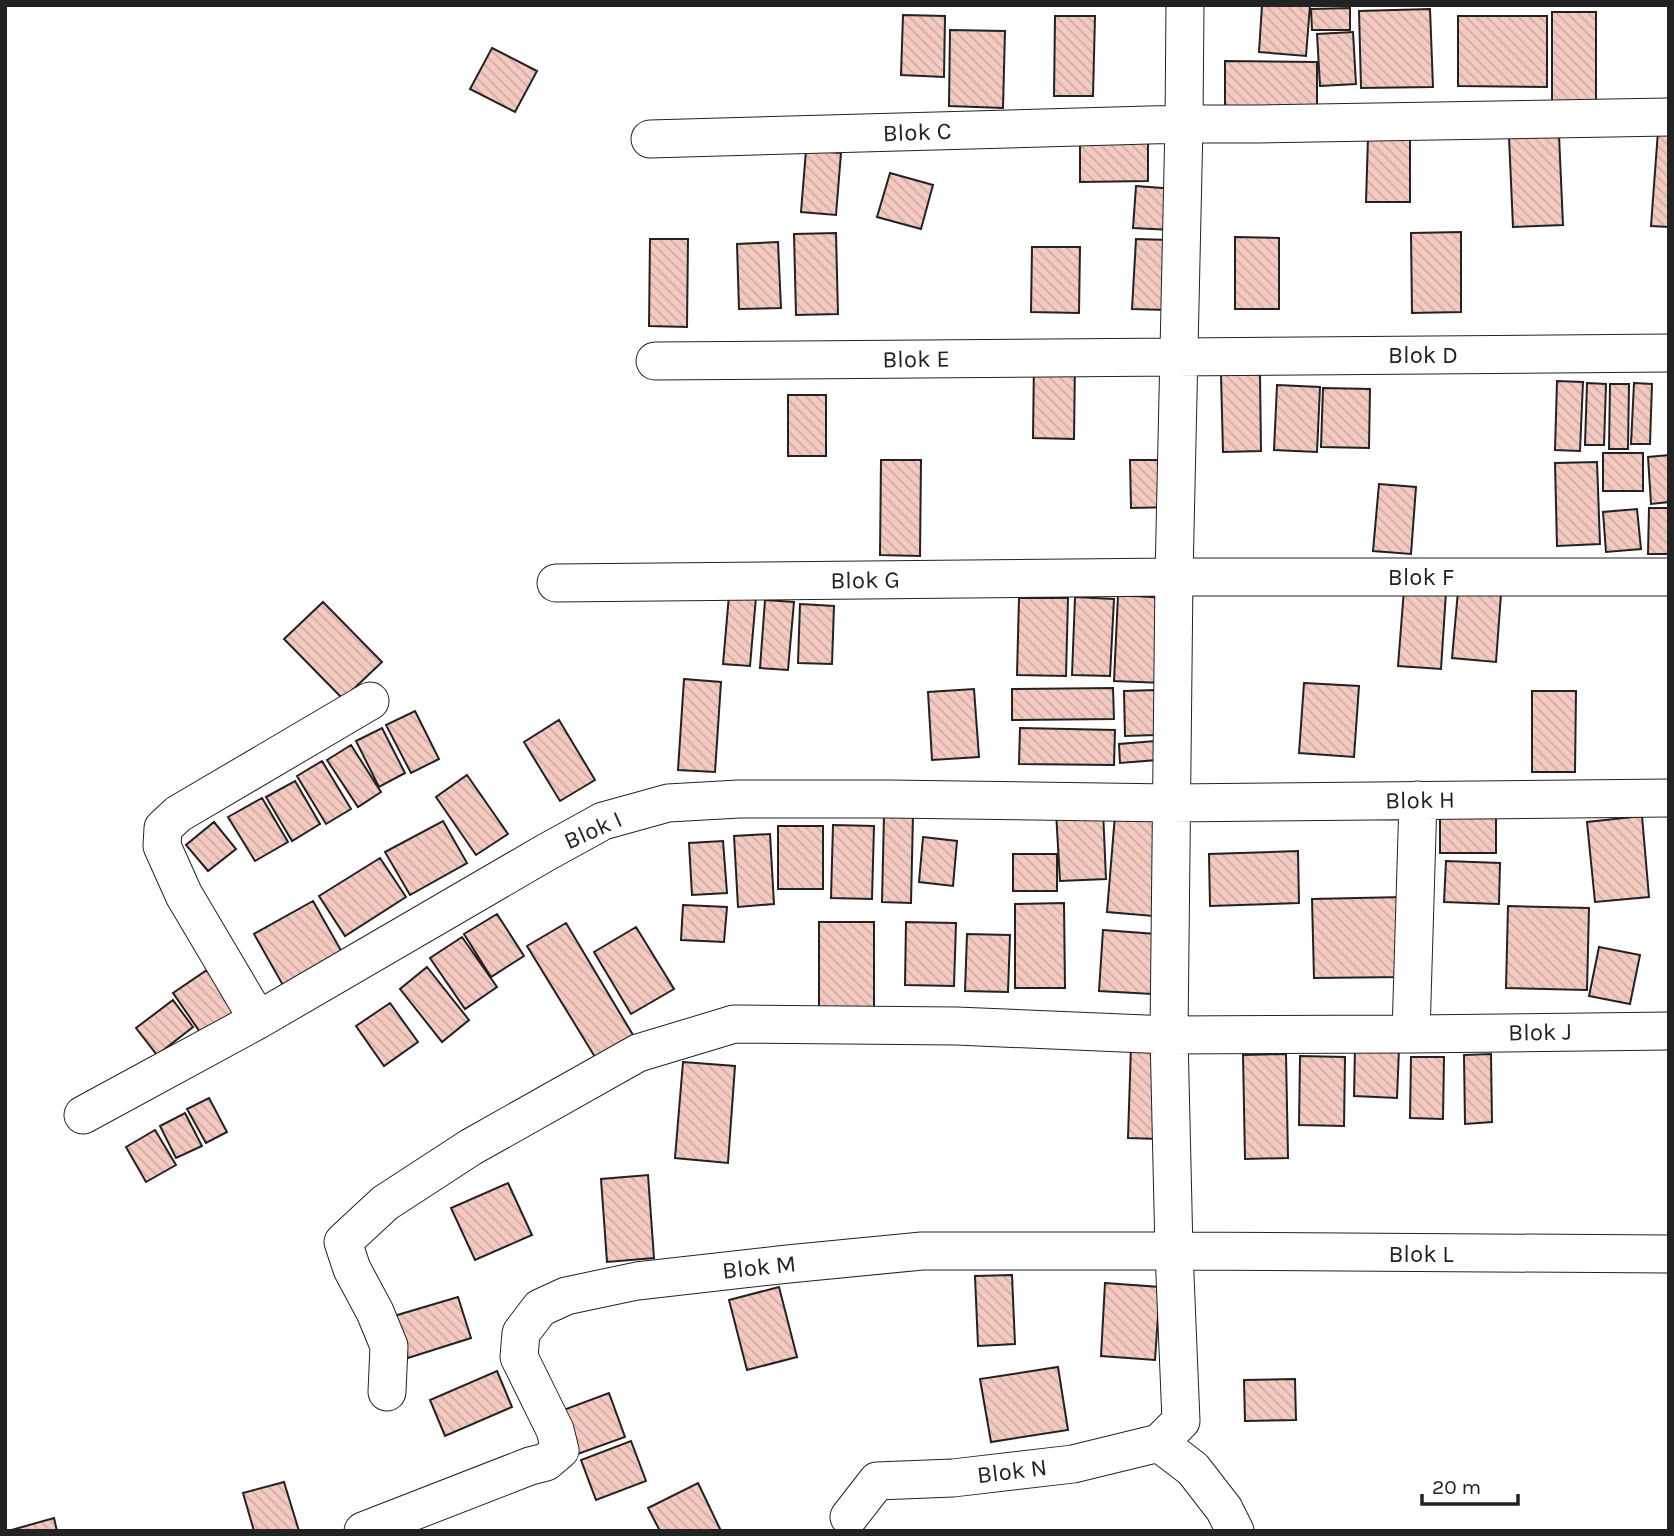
<svg xmlns="http://www.w3.org/2000/svg" width="1674" height="1536" viewBox="0 0 1674 1536" font-family="Karla,sans-serif">
<style>
.building{fill:url(#building-back-hatch);stroke:#222;stroke-width:2}
.lines{fill:none;stroke-linecap:round;stroke-linejoin:round}
.minor-casing{stroke:#222;stroke-width:39}
.minor{stroke:#fff;stroke-width:37}
.labels{text-anchor:middle;dominant-baseline:central;stroke-width:5;stroke-linejoin:round;paint-order:stroke}
.street-label{font-size:24px;fill:#222;stroke:#fff}
</style>
<defs>
<pattern id="building-back-hatch" width="6" height="6" patternUnits="userSpaceOnUse" patternTransform="scale(1.75)"><rect width="6" height="6" fill="#f3c9c0"/><path d="M-1 5l2 2M0 0l6 6M5-1l2 2" fill="none" stroke="#d0aca5"/></pattern>
</defs>
<rect width="100%" height="100%" fill="#fff"/>
<path class="building" d="M1262,5H1310L1306,56L1259,52Z
M1350,8V30H1312L1311,9Z
M1430,9L1433,87L1361,88L1359,11Z
M1552,12H1596V105H1552Z
M903,15L945,16L944,77L901,75Z
M1055,16H1095L1093,96H1054Z
M1458,16H1547V87L1458,86Z
M950,30L1005,31L1003,108L949,106Z
M1353,32L1356,84L1320,86L1317,34Z
M492,48L537,71L515,112L470,89Z
M1225,61L1317,62V111L1225,110Z
M1658,131L1669,132V227L1651,226Z
M1148,135V181L1080,182V136Z
M1559,135L1563,225L1513,227L1509,137Z
M1368,137L1410,138V202H1366Z
M806,150L841,153L836,215L801,212Z
M890,173L933,185L921,229L877,217Z
M1136,186L1175,189L1172,230L1133,228Z
M1461,232V312L1412,313L1411,233Z
M836,233L838,314L796,315L794,234Z
M1235,237L1279,238V309H1235Z
M650,239H688L687,327L649,326Z
M1136,239L1170,240L1167,310L1132,309Z
M778,242L781,308L739,309L737,244Z
M1032,247H1080L1079,313L1031,312Z
M1034,360L1075,361L1074,439L1033,438Z
M1260,374L1261,451L1223,452L1221,375Z
M1557,381L1583,382L1580,451L1555,450Z
M1587,383L1606,384L1604,445H1585Z
M1634,383L1652,384L1650,444H1631Z
M1610,384H1629L1628,449H1609Z
M1277,385L1320,387L1317,452L1274,450Z
M1323,388L1370,389L1369,448L1321,447Z
M788,395H826V456H788Z
M1603,453H1643V491H1603Z
M1669,455V502L1651,504L1648,457Z
M881,460H921L920,556L880,555Z
M1130,460H1174L1175,507L1131,508Z
M1597,462L1600,544L1557,546L1555,463Z
M1379,484L1416,487L1411,554L1373,551Z
M1649,508H1669V554H1648Z
M1637,509L1641,549L1606,552L1603,512Z
M1404,589L1446,592L1441,669L1398,666Z
M1458,591L1501,594L1496,662L1452,658Z
M729,595L756,597L750,666L723,664Z
M1118,595L1167,598L1163,683L1114,681Z
M1075,597L1114,599L1110,676L1072,675Z
M1019,598H1068L1066,676L1017,675Z
M765,600L794,602L788,670L760,668Z
M323,602L382,662L343,699L284,639Z
M800,604L834,606L832,664L798,663Z
M684,679L721,682L715,772L678,770Z
M1304,683L1359,686L1354,757L1299,753Z
M1113,688L1114,719L1012,720V689Z
M974,689L979,757L932,760L928,692Z
M1156,690V735L1125,736L1124,691Z
M1532,691H1576L1575,772H1532Z
M415,711L439,759L411,773L386,725Z
M559,720L595,780L560,801L524,742Z
M382,728L405,773L379,787L356,741Z
M1020,728L1115,730L1114,765L1019,764Z
M1155,741L1157,760L1120,763L1119,744Z
M351,745L381,792L358,807L327,760Z
M322,761L351,809L326,824L297,776Z
M467,775L508,834L476,855L436,797Z
M295,781L320,824L292,841L266,797Z
M262,798L288,842L255,861L228,817Z
M1103,810L1106,879L1060,881L1056,812Z
M884,814L913,815L911,903L882,902Z
M1440,814H1496V853H1440Z
M1115,815L1162,819L1153,916L1107,912Z
M1642,816L1649,897L1595,902L1587,822Z
M443,821L467,863L410,895L385,852Z
M214,822L236,849L208,871L186,845Z
M833,825L874,826L872,899L831,898Z
M778,826H823V889H778Z
M770,834L774,904L738,907L734,836Z
M923,837L957,841L953,886L919,882Z
M723,841L727,893L692,895L689,843Z
M1298,851L1299,903L1210,906L1209,854Z
M1013,854H1057V891H1013Z
M380,858L406,897L345,936L319,896Z
M1446,861L1500,863L1499,904L1444,902Z
M1403,897L1405,977L1314,978L1312,899Z
M313,901L343,954L284,987L254,934Z
M1064,903L1065,988H1015V904Z
M683,905L727,907L724,942L681,940Z
M1508,906L1589,908L1587,990L1506,988Z
M497,914L524,956L491,977L464,934Z
M819,922H874V1007H819Z
M906,922L956,923L954,986L905,985Z
M566,923L633,1035L595,1057L527,946Z
M636,927L674,989L631,1014L594,952Z
M1103,930L1156,934L1152,994L1099,991Z
M967,934L1010,935L1008,992L965,991Z
M462,937L497,987L465,1009L430,958Z
M1599,947L1640,955L1630,1004L1589,996Z
M427,967L469,1020L442,1042L400,989Z
M207,970L236,1011L202,1035L173,993Z
M173,1000L193,1027L157,1055L136,1028Z
M390,1003L418,1042L384,1066L356,1026Z
M1131,1045L1162,1046L1159,1139L1128,1138Z
M1355,1047L1399,1049L1397,1098L1354,1096Z
M1286,1054L1288,1158L1245,1159L1243,1055Z
M1491,1054L1492,1122L1465,1124L1464,1055Z
M1300,1056L1345,1057L1344,1126L1299,1125Z
M1411,1057H1444L1443,1119L1410,1118Z
M683,1062L735,1066L728,1163L675,1158Z
M209,1098L227,1132L206,1143L187,1109Z
M185,1113L202,1146L176,1158L160,1126Z
M155,1130L176,1165L146,1182L126,1147Z
M648,1175L654,1258L607,1262L601,1179Z
M508,1183L532,1235L475,1260L451,1208Z
M1012,1275L1015,1344L978,1346L975,1276Z
M1105,1283L1160,1287L1155,1360L1101,1356Z
M779,1287L797,1357L747,1370L729,1300Z
M458,1297L471,1338L408,1358L394,1316Z
M1058,1367L1068,1430L991,1442L980,1379Z
M497,1371L512,1407L445,1436L430,1400Z
M1295,1379L1296,1420L1245,1421L1244,1380Z
M609,1393L625,1437L575,1455L558,1412Z
M631,1441L646,1481L596,1500L581,1460Z
M284,1482L299,1531H254L243,1493Z
M698,1483L721,1531H660L648,1508Z
M54,1518L57,1531H8Z"/>
<g class="lines">
<g class="minor-casing">
<path id="minor" d="M650,139L1184,124H1258L1669,117
M655,361L1669,353
M556,583L1174,577H1669
M1418,800L1411,1034L1669,1031
M258,1020L184,895L162,846L163,828L178,814L370,701
M83,1115L258,1020L545,853L603,821L668,803L739,799H888L1171,803L1669,798
M387,1392L389,1346L375,1312L352,1269L343,1242L385,1203L471,1147L638,1053L734,1024L956,1026L1169,1035L1411,1034
M1159,1443L1193,1469L1224,1509L1235,1531
M849,1517L877,1481L953,1478L1073,1464L1159,1443L1181,1421L1174,1251L1169,1035L1174,577L1184,124L1185,5
M363,1531L530,1466L546,1462L560,1450L555,1430L519,1357L521,1333L540,1308L566,1296L637,1281L788,1264L922,1251H1174L1669,1254"/>
</g>
<use href="#minor" class="minor"/>
</g>
<g class="labels">
<g class="street-label">
<text transform="translate(917 132) rotate(-2)">Blok C</text>
<text x="1423" y="355">Blok D</text>
<text transform="translate(916 359) rotate(-1)">Blok E</text>
<text x="1421" y="577">Blok F</text>
<text transform="translate(865 580) rotate(-1)">Blok G</text>
<text transform="translate(1420 800) rotate(-1)">Blok H</text>
<text transform="translate(593 830) rotate(-24)">Blok I</text>
<text transform="translate(1540 1032) rotate(-1)">Blok J</text>
<text x="1421" y="1254">Blok L</text>
<text transform="translate(759 1267) rotate(-6)">Blok M</text>
<text transform="translate(1012 1471) rotate(-7)">Blok N</text>
</g>
</g>
<rect width="1674" height="1536" fill="none" stroke="#222222" stroke-width="14"/>
<path d="M1422 1494v10h96v-10" fill="none" stroke="#222222" stroke-width="3.5"/>
<text x="1432" y="1494" font-size="21" fill="#222222" stroke="#ffffff" stroke-width="5" paint-order="stroke">20 m</text>
</svg>
